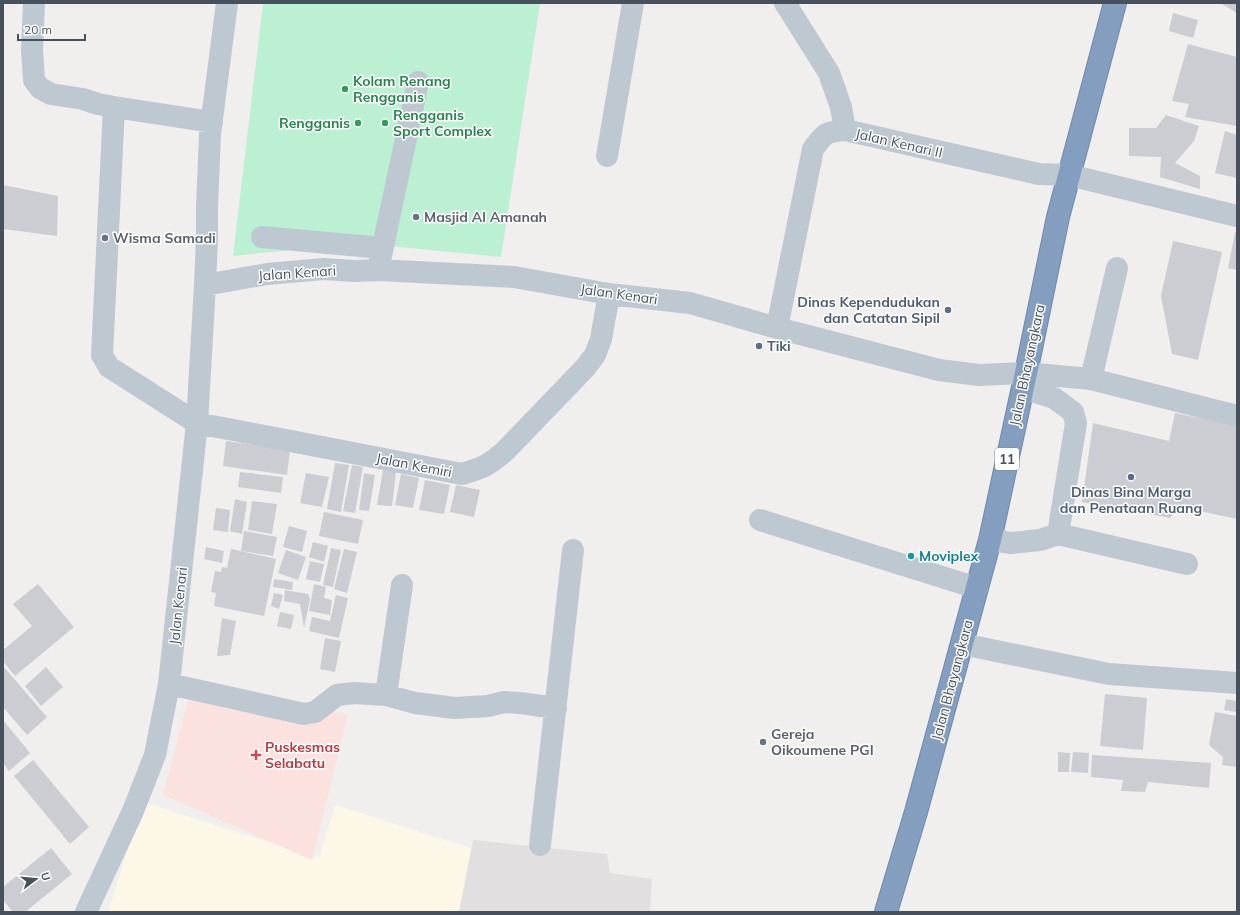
<svg xmlns="http://www.w3.org/2000/svg" width="1240" height="915" viewBox="0 0 1240 915" font-family="Mulish,sans-serif">
<style>
.commercial{fill:#fcf7e7}
.education{fill:#e2dfe0}
.medical{fill:#fce2de}
.green{fill:#bbf0d2}
.building{fill:#cbcdd3}
.lines{fill:none;stroke-linecap:round;stroke-linejoin:round}
.highway-casing{stroke:#6f89ab;stroke-width:24}
.minor{stroke:#bec8d1;stroke-width:22}
.highway{stroke:#849ebf;stroke-width:22}
.leisure-dot{fill:#2e9e5b;stroke:#fff;stroke-width:1.5}
.worship-dot{fill:#6b7280;stroke:#fff;stroke-width:1.5}
.service-dot{fill:#5c6f8a;stroke:#fff;stroke-width:1.5}
.culture-dot{fill:#0f9aa8;stroke:#fff;stroke-width:1.5}
.health-dot{fill:#e0444e;stroke:#fff;stroke-width:1.5}
.labels{text-anchor:middle;dominant-baseline:central;stroke-width:3;stroke-linejoin:round;paint-order:stroke}
.shield{fill:#fff;stroke:#7e858e;stroke-width:1}
.shield-label{font-size:13px;font-weight:bold;fill:#46515d}
.leisure-label{font-size:14px;font-weight:bold;fill:#27864d;stroke:#fff;text-anchor:start}
.street-label{font-size:14px;fill:#46515d;stroke:#fff}
.worship-label{font-size:14px;font-weight:bold;fill:#5b616d;stroke:#fff;text-anchor:start}
.service-label{font-size:14px;font-weight:bold;fill:#4e5e75;stroke:#fff;text-anchor:end}
.culture-label{font-size:14px;font-weight:bold;fill:#0d838f;stroke:#fff;text-anchor:start}
.health-label{font-size:14px;font-weight:bold;fill:#be3a42;stroke:#fff;text-anchor:start}
</style>
<rect width="100%" height="100%" fill="#f1eeee"/>
<path class="commercial" d="M143,802L319,858L335,805L477,850L458,912H108Z"/>
<path class="education" d="M473,840L607,854L610,873L652,879L650,912H459Z"/>
<path class="medical" d="M193,681L348,715L312,860L163,795Z"/>
<path class="green" d="M263,3H540L501,257L359,243L233,256Z"/>
<path class="building" d="M1220,3H1237V13Z
M1173,13L1198,20L1193,38L1169,31Z
M1188,44L1237,57V126L1185,117L1189,104L1172,101Z
M1166,115L1199,126L1194,141L1175,163L1200,176V189L1160,177L1161,157L1129,156V128H1156Z
M1225,131L1237,135V178L1215,173Z
M3,185L58,196L57,236L3,229Z
M1235,232H1237V270L1228,268Z
M1173,241L1222,252L1198,360L1172,354L1161,296Z
M1175,413L1237,426V519L1180,507L1170,518L1082,502L1093,423L1169,441Z
M226,441L290,450L287,475L223,466Z
M335,463L349,465L341,512L327,509Z
M352,465L363,467L355,513L343,511Z
M383,470L396,472L392,506L377,505Z
M240,472L283,477L281,493L238,487Z
M306,473L329,477L322,507L300,503Z
M364,473L375,475L369,511L359,510Z
M401,474L419,478L413,508L395,505Z
M425,480L450,485L444,514L419,510Z
M456,485L480,490L474,517L450,512Z
M235,499L247,502L242,534L230,531Z
M252,501L277,504L272,534L248,530Z
M216,508L230,510L228,532L213,530Z
M324,512L363,520L358,544L319,536Z
M289,526L307,531L302,552L283,547Z
M244,531L277,537L273,556L241,551Z
M313,542L328,546L324,562L309,557Z
M206,547L224,551L222,563L204,559Z
M331,548L341,550L333,587L323,585Z
M231,549L276,559L264,616L214,606L216,593L211,592L215,571L221,572L222,567L227,568Z
M344,549L357,552L347,593L334,589Z
M286,550L306,557L298,580L278,573Z
M310,561L324,564L320,582L306,579Z
M274,579L293,582L292,590L273,587Z
M38,584L74,627L15,676L3,661V650L32,626L13,604Z
M314,584L326,587L324,598L332,600L330,615L309,611Z
M285,590L308,594L310,599L304,628L300,604L284,601Z
M274,593L283,595L279,609L271,606Z
M336,595L348,598L339,638L309,631L312,617L330,621Z
M280,612L294,615L291,629L277,626Z
M222,618L236,621L230,655L217,656Z
M325,638L341,641L335,672L320,669Z
M3,666L47,717L27,735L3,707Z
M46,667L63,687L41,706L25,686Z
M1105,694L1147,698L1143,750L1100,746Z
M1226,699L1237,701V712L1224,710Z
M1215,712L1237,716V767L1222,765L1223,757L1209,745Z
M3,720L30,753L9,771L3,763Z
M1058,752L1070,753L1069,772H1058Z
M1073,752L1089,753L1088,773L1071,772Z
M1092,755L1211,763L1209,788L1148,782L1145,792L1121,791L1123,780L1091,777Z
M33,760L89,827L70,844L14,776Z
M51,848L72,874L25,912H13L3,900V887Z"/>
<g class="lines">
<g class="highway-casing">
<path id="highway" d="M886,912L916,812L990,540L1026,373L1058,217L1115,3"/>
</g>
<path class="minor" d="M34,3L32,50L34,80L40,88L51,94L83,99L98,104L114,107L212,122
M785,3L829,73L841,107L845,130L1039,174L1069,175L1237,216
M114,107L102,355L109,367L197,423L462,474C482,468 488,466 505,451L585,368L595,355L601,339L609,294
M607,156L633,3
M262,237L382,248
M378,270L418,82
M205,285L207,240V208L210,134L227,3
M777,328L813,149C825,133 825,132 845,130
M1091,379L1117,268
M760,520L977,588
M1058,534L1187,564
M990,540L1011,543L1040,540L1058,534L1076,423L1073,412L1054,398L1023,388
M962,644L1109,674L1237,683
M169,684L304,714L315,712L337,695L354,693L386,695L402,585
M386,695L415,703L455,708L488,706L504,702L520,703L556,708
M540,845L573,550
M86,912L133,811L155,755L169,684L197,423L205,285L267,274L324,269L354,271L378,270L514,277L609,294L690,303L777,328L939,370L979,375L1026,373L1091,379L1237,416"/>
<use href="#highway" class="highway"/>
</g>
<g class="leisure-dot">
<circle cx="345" cy="89" r="4"/>
<circle cx="358" cy="123" r="4"/>
<circle cx="385" cy="123" r="4"/>
</g>
<g class="worship-dot">
<circle cx="416" cy="217" r="4"/>
<circle cx="105" cy="238" r="4"/>
<circle cx="763" cy="742" r="4"/>
</g>
<g class="service-dot">
<circle cx="948" cy="310" r="4"/>
<circle cx="759" cy="346" r="4"/>
<circle cx="1131" cy="477" r="4"/>
</g>
<circle class="culture-dot" cx="911" cy="556" r="4"/>
<path class="health-dot" d="M254 749h4v4h4v4h-4v4h-4v-4h-4v-4h4z"/>
<g class="labels">
<rect class="shield" x="995" y="448" width="24" height="22" rx="3"/>
<g class="shield-label">
<text x="1007" y="459">11</text>
</g>
<g class="leisure-label">
<text x="353" y="81">Kolam Renang<tspan x="353" dy="16">Rengganis</tspan></text>
<text x="393" y="115">Rengganis<tspan x="393" dy="16">Sport Complex</tspan></text>
<text x="350" y="123" text-anchor="end">Rengganis</text>
</g>
<g class="street-label">
<text transform="translate(899 143) rotate(13)">Jalan Kenari II</text>
<text transform="translate(297 273) rotate(-4)">Jalan Kenari</text>
<text transform="translate(619 294) rotate(8)">Jalan Kenari</text>
<text transform="translate(1027 365) rotate(-78)">Jalan Bhayangkara</text>
<text transform="translate(414 465) rotate(11)">Jalan Kemiri</text>
<text transform="translate(178 606) rotate(-84)">Jalan Kenari</text>
<text transform="translate(952 680) rotate(-75)">Jalan Bhayangkara</text>
</g>
<g class="worship-label">
<text x="424" y="217">Masjid Al Amanah</text>
<text x="113" y="238">Wisma Samadi</text>
<text x="771" y="734">Gereja<tspan x="771" dy="16">Oikoumene PGI</tspan></text>
</g>
<g class="service-label">
<text x="940" y="302">Dinas Kependudukan<tspan x="940" dy="16">dan Catatan Sipil</tspan></text>
<text x="767" y="346" text-anchor="start">Tiki</text>
<text x="1131" y="492" text-anchor="middle">Dinas Bina Marga<tspan x="1131" dy="16">dan Penataan Ruang</tspan></text>
</g>
<g class="culture-label">
<text x="919" y="556">Moviplex</text>
</g>
<g class="health-label">
<text x="265" y="747">Puskesmas<tspan x="265" dy="16">Selabatu</tspan></text>
</g>
</g>
<rect width="1240" height="915" fill="none" stroke="#46515d" stroke-width="8"/>
<g transform="translate(36 879) rotate(74)" stroke="#ffffff" stroke-width="3" paint-order="stroke">
<path d="M0-3L7 15L0 10L-7 15Z" fill="#46515d"/>
<text y="-6" font-size="11" font-weight="bold" text-anchor="middle" fill="#46515d">U</text>
</g>
<path d="M18 34v6h67v-6" fill="none" stroke="#46515d" stroke-width="2"/>
<text x="24" y="34" font-size="12" fill="#46515d" stroke="#ffffff" stroke-width="3" paint-order="stroke">20 m</text>
</svg>
